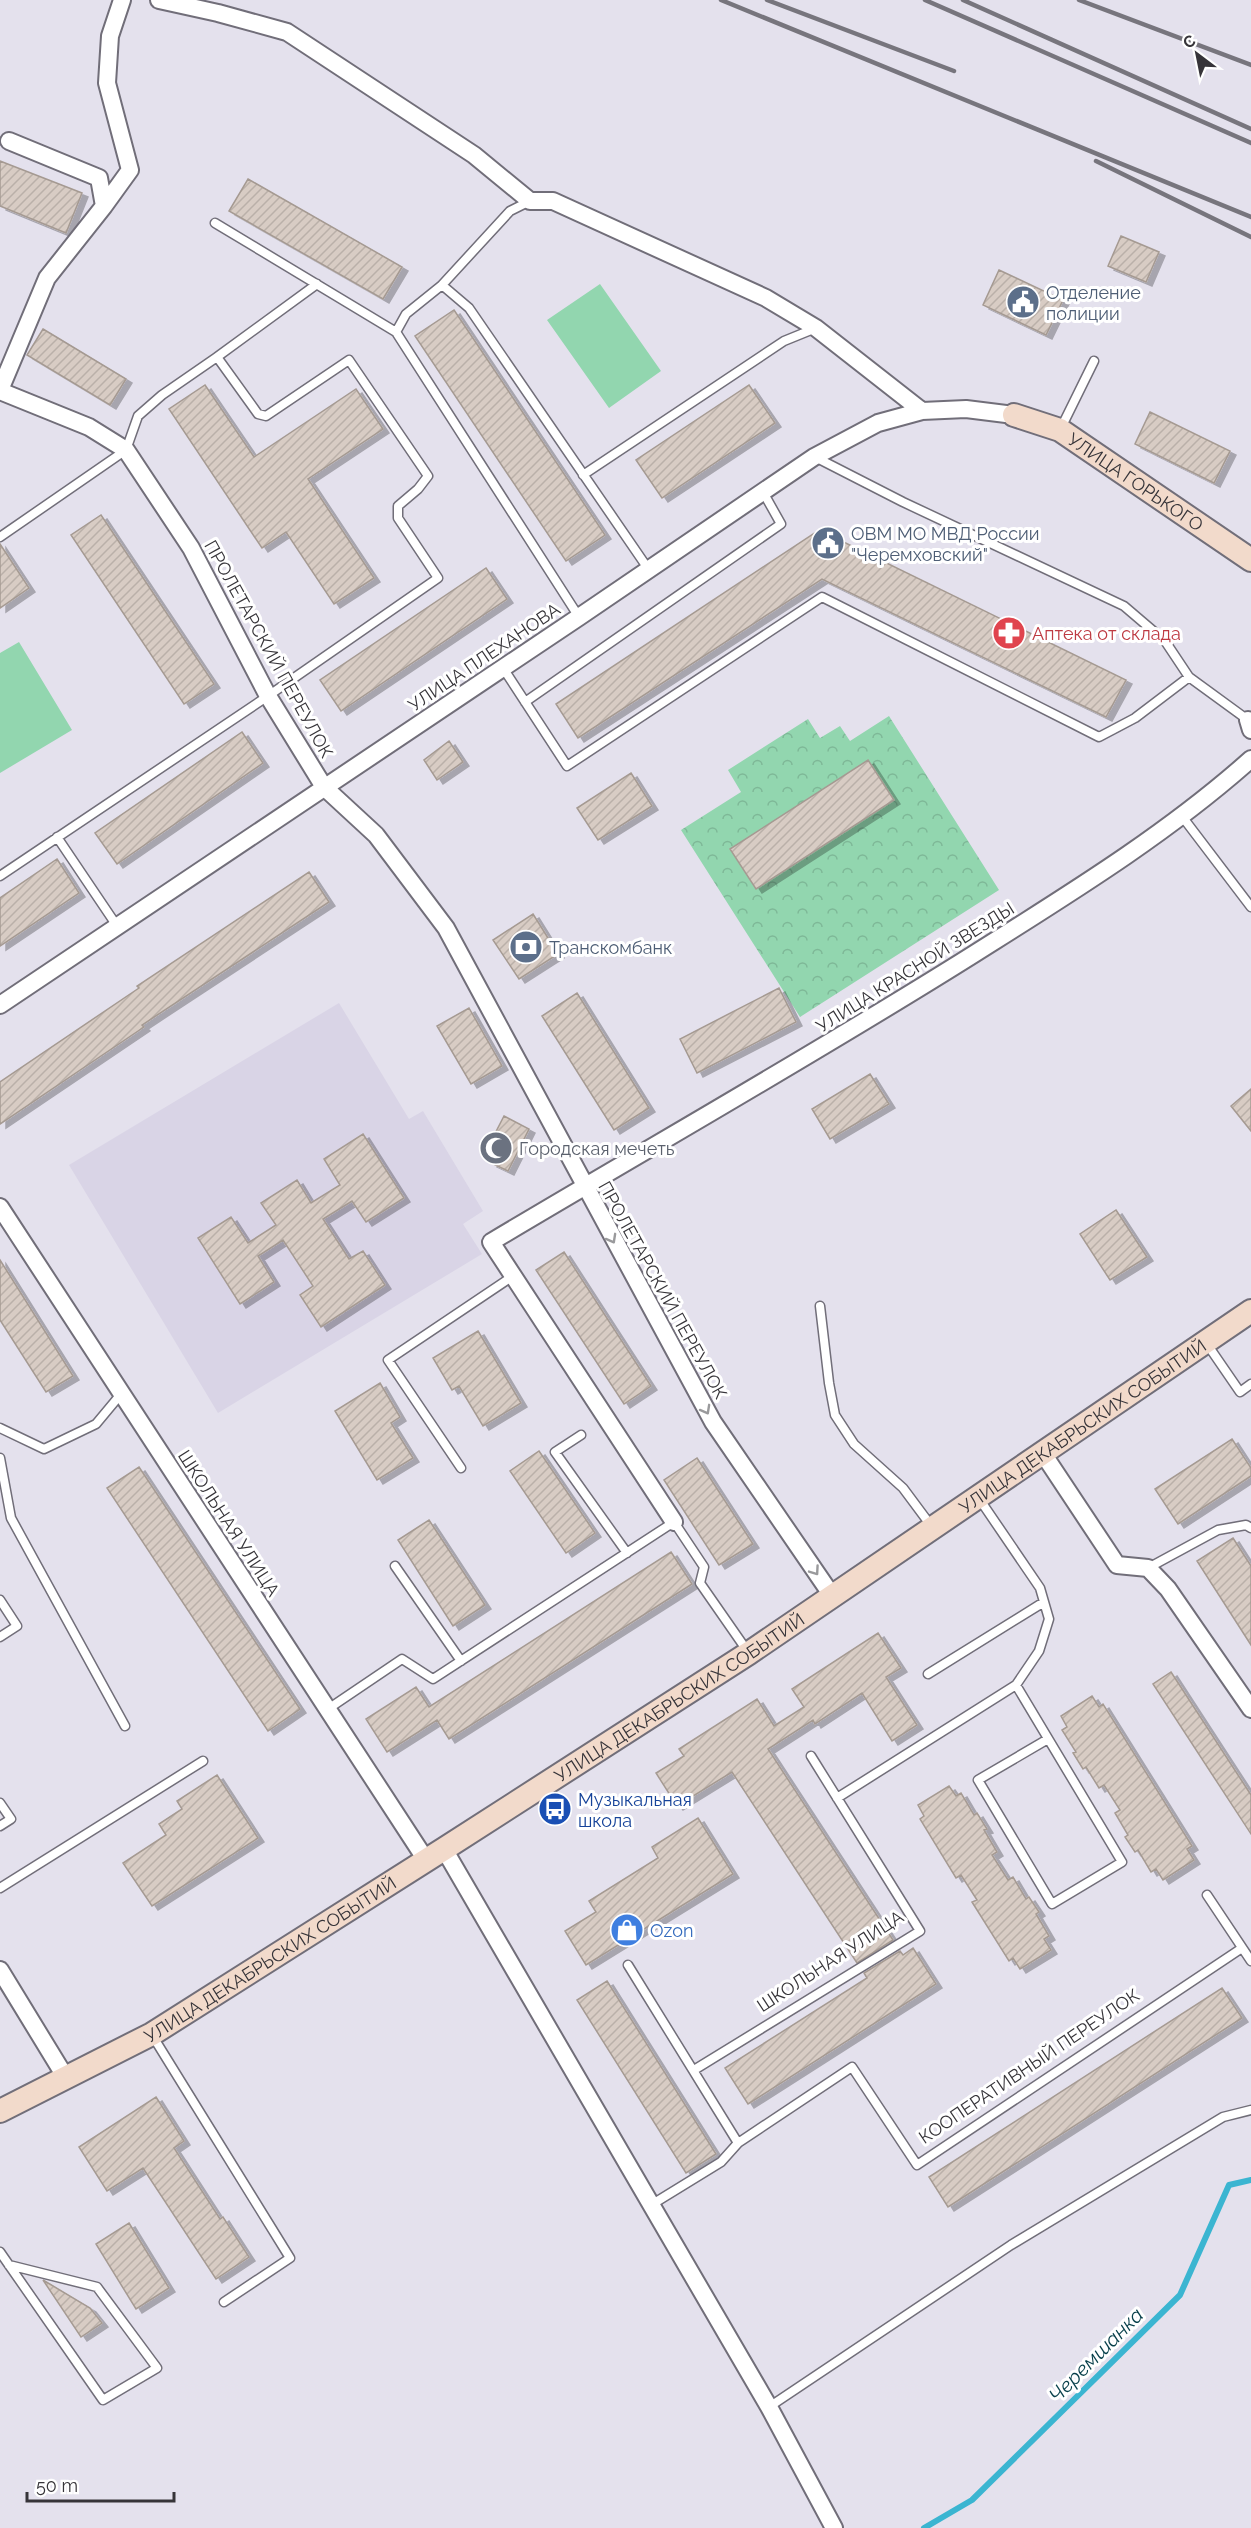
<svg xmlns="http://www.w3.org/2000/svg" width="1251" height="2528" viewBox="0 0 1251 2528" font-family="Raleway,sans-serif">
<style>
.built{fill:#d9d4e6}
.green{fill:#92d6af}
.forest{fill:url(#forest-crowns)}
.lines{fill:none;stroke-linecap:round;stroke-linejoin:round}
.stream{stroke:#3bb5d1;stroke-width:6}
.building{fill:url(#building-hatch);stroke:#a59a92;stroke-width:1.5;filter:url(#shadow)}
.lane-casing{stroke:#716e79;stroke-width:11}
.street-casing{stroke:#716e79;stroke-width:20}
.secondary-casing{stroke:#716e79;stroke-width:26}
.lane{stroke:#fff;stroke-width:8}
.street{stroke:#fff;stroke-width:16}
.secondary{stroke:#f2dacb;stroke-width:22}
.rail{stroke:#77757d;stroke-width:4.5}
.oneway{stroke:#9a9a9c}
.labels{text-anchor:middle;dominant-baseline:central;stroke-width:6;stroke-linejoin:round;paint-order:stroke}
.service-label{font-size:18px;fill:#4e5e75;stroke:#fff;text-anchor:start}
.street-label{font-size:18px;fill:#363439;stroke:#fff}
.health-label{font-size:18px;fill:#be3a42;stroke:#fff;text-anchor:start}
.worship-label{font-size:18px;fill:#5b616d;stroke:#fff;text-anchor:start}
.transit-label{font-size:18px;fill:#164399;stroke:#fff;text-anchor:start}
.shop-label{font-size:18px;fill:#366cbe;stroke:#fff;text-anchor:start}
.water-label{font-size:20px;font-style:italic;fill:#073f4a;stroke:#fff}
</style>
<defs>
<pattern id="forest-crowns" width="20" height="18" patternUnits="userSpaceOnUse" patternTransform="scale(1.5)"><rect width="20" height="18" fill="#92d6af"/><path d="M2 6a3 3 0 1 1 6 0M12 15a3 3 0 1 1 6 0" fill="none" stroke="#7eb897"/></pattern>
<pattern id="building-hatch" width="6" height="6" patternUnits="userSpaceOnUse" patternTransform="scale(1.5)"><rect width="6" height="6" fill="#d8ccc4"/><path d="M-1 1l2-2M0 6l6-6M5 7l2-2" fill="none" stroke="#bab0a9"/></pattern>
<filter id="shadow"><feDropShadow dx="6" dy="4" stdDeviation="0" flood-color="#0004"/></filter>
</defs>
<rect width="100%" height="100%" fill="#e4e1ed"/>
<path class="built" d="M339,1003L409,1119L423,1111L483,1211L463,1224L482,1254L218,1413L69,1165Z"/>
<path class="green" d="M600,284L661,371L609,408L547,320Z
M19,642L72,730L0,773V653Z"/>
<path class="forest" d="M889,716L999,890L800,1017L681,830L741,792L728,770L808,719L820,738L840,726L850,741Z"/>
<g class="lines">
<path class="stream" d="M924,2528L972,2500L1180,2295L1229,2185L1251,2180"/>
</g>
<path class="building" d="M0,161L82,193L66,233L0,206Z
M248,179L402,267L383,299L229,211Z
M1121,236L1159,252L1146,282L1108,266Z
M999,270L1063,300L1046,335L983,305Z
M454,310L605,535L566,561L415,336Z
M43,329L126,379L110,405L27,355Z
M205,385L254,457L356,389L383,429L308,479L374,578L334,604L286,532L262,548L169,409Z
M749,385L775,423L662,498L636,460Z
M1150,412L1230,451L1214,483L1135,444Z
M101,515L214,684L184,704L71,535Z
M819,530L1126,680L1106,717L822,579L578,738L556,704Z
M0,544L29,588L0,608Z
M486,568L507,599L341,711L320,680Z
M242,732L263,763L117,864L95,833Z
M449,741L463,762L437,780L424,760Z
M868,760L894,800L756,889L730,849Z
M631,773L652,806L598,840L577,808Z
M57,859L79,893L0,946V898Z
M309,872L329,902L142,1025L144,1027L0,1124V1082L139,988L137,986Z
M533,914L558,954L519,979L493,940Z
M779,988L796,1022L697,1073L680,1039Z
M577,993L649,1108L614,1130L542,1016Z
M469,1008L502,1066L471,1084L437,1026Z
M870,1074L889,1104L830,1139L812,1109Z
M1251,1089V1131L1231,1106Z
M504,1116L529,1129L508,1171L491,1163L493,1159L484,1155Z
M363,1134L404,1198L366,1222L352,1201L323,1219L349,1259L363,1251L385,1285L321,1327L300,1295L313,1286L283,1240L258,1256L274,1282L240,1304L198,1238L231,1217L248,1243L276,1225L261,1203L297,1180L311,1203L340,1185L324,1159Z
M1116,1210L1147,1257L1110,1280L1080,1234Z
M564,1252L651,1386L624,1404L536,1270Z
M0,1260L73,1376L46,1392L0,1320Z
M478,1331L521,1403L483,1426L459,1386L452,1390L433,1358Z
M380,1383L400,1417L391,1423L413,1458L377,1480L335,1411Z
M1232,1439L1251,1468V1476L1178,1524L1155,1489Z
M539,1451L595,1533L566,1553L510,1471Z
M697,1458L753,1544L719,1565L664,1480Z
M139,1467L300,1709L268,1731L107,1488Z
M429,1520L485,1605L453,1626L398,1540Z
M1233,1538L1251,1566V1645L1197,1561Z
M671,1552L692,1584L449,1739L437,1720L387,1752L366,1719L416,1687L429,1707Z
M878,1633L901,1668L886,1677L917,1725L892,1741L862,1693L815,1724L813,1720L768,1749L893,1940L857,1963L732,1772L677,1806L656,1773L684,1756L679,1749L757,1699L774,1726L804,1707L792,1689Z
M1171,1672L1251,1795V1834L1153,1684Z
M1092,1696L1099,1707L1103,1704L1192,1846L1187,1849L1194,1860L1163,1880L1156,1869L1151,1872L1138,1850L1135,1852L1125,1837L1128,1835L1115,1813L1120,1810L1104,1785L1099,1788L1086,1767L1083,1769L1073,1753L1076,1752L1062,1730L1067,1727L1061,1716Z
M217,1775L258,1838L152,1906L123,1863L166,1835L159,1824L182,1809L177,1801Z
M949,1786L956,1796L961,1793L974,1815L977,1813L987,1829L984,1830L997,1852L992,1855L1008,1880L1013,1877L1026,1899L1029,1897L1039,1912L1036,1914L1049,1936L1044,1939L1051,1950L1020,1969L1013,1958L1009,1961L972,1902L977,1900L961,1875L956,1878L920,1819L924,1816L918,1805Z
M698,1818L733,1874L586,1965L565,1931L596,1912L589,1901L658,1858L652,1847Z
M913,1948L936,1984L748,2104L725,2068L867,1978L864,1973L900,1951L903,1955Z
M607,1981L716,2154L686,2173L577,2000Z
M1222,1988L1242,2018L948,2207L929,2177Z
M156,2097L184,2141L174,2148L220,2219L223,2217L249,2257L216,2279L143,2168L107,2191L79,2147Z
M129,2223L169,2288L136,2309L96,2244Z
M43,2280L90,2308L102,2323L81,2337Z"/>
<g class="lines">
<g class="lane-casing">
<path id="lane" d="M215,223L396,332
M442,285L510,211L530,201
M217,357L317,284
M1060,430L1094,361
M815,457L903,502L1124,606L1165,641L1189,677
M583,475L784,341L816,328
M0,537L126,450L138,416L162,395L217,357L258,414L266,416L349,360L428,476L418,489L398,506V518L438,578L268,696L0,876
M579,617L396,332L406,314L442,285L469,308L649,570
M503,668L567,766L822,597L1099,737L1135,718L1189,677L1248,720
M525,702L781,524L763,492
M1181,815L1251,907
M57,837L117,926
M820,1306L829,1383L835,1415L854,1444L903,1488L932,1527
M1207,1344L1240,1392L1251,1384
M0,1428L44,1449L96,1424L121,1394
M581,1435L555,1452L627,1553
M0,1458L11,1518L125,1726
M461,1468L388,1360L513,1276
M395,1566L461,1661
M1148,1568L1218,1530L1246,1525L1251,1528
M0,1600L17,1626L0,1637
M928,1674L1044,1602
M1016,1685L1122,1862L1052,1904L978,1780L1048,1739
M328,1709L402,1659L433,1679L674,1522L704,1567L700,1583L748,1652
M837,1798L1016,1685L1039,1651L1049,1619L1040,1588L978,1497
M0,1803L11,1819L0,1826
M0,1888L203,1761
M1207,1895L1251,1961
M628,1965L738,2143L721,2162L651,2205
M152,2035L290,2258L224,2302
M694,2070L920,1931L811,1756
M738,2143L852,2067L917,2165L1242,1948
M0,2252L9,2265L103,2400L157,2368L97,2287L9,2265
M769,2407L1011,2245L1223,2117L1251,2110"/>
</g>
<g class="street-casing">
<path id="street" d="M159,0L218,13L287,32L474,155L530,201H553L766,298L816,328L922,411
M104,206L130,170L107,83L110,36L122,0
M0,390L47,278L104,206L99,178L9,141
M0,391L89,427L126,450L191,548L268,696L324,787L376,835L446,928L713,1422L833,1597
M1248,720L1251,730
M0,1005L579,617L814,457L878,423L922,411L966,409L1014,415
M0,1207L426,1860
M1042,1452L1117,1565L1148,1568L1168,1589L1251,1709
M674,1522L491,1242C652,1146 815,1054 974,954C1069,894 1167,834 1251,759
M444,1849L769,2407L834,2528
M0,1970L66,2078"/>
</g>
<g class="secondary-casing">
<g id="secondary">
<path id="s1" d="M1014,415L1060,430L1251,560"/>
<path id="s2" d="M0,2111L152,2034L444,1849L749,1653L1251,1311"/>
</g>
</g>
<use href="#lane" class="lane"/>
<use href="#street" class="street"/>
<use href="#secondary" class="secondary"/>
<path class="rail" d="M721,0L1251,217
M767,0L954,71
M925,0L1251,143
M963,0L1251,129
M1079,0L1251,65
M1096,161L1251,237"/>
</g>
<defs><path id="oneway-chevron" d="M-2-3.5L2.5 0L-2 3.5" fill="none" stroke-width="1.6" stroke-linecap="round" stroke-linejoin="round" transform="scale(1.5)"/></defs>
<g class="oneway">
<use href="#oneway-chevron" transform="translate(612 1239) rotate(61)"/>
<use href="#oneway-chevron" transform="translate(706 1410) rotate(61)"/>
<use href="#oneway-chevron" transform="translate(815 1571) rotate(55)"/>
</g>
<defs>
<g id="civic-disc" transform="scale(1.725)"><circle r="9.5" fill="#5c6f8a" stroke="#fff"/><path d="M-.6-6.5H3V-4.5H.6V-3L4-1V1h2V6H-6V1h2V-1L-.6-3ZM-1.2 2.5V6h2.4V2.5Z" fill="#fff"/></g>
<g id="pharmacy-disc" transform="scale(1.725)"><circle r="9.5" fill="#e0444e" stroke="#fff"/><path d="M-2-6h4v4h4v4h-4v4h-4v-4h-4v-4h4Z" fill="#fff"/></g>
<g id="bank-disc" transform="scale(1.725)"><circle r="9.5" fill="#5c6f8a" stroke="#fff"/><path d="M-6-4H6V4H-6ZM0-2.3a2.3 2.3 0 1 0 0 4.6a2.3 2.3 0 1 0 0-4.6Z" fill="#fff"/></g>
<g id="mosque-disc" transform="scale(1.725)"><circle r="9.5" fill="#6b7280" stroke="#fff"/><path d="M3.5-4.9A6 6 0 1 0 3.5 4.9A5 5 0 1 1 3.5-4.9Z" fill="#fff"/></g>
<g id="bus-disc" transform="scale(1.725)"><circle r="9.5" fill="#1a4fb4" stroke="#fff"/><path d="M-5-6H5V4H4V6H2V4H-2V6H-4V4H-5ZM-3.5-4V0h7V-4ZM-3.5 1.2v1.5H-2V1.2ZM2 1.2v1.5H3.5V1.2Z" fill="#fff"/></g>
<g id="shop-disc" transform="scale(1.725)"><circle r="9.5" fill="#3f7fe0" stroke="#fff"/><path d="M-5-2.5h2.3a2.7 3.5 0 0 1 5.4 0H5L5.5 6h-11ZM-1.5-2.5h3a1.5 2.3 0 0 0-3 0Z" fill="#fff"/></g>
</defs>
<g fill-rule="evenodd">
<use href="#civic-disc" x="1023" y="302"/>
<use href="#civic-disc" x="828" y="543"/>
<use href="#pharmacy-disc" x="1009" y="633"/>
<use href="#bank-disc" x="526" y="947"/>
<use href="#mosque-disc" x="496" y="1148"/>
<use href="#bus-disc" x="555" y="1809"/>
<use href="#shop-disc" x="627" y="1930"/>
</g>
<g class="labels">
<g class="service-label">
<text x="1046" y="292">Отделение<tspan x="1046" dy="21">полиции</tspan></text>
<text x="851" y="533">ОВМ МО МВД России<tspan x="851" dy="21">"Черемховский"</tspan></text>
<text x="549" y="947">Транскомбанк</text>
</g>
<g class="street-label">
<text stroke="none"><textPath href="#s1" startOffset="140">УЛИЦА ГОРЬКОГО</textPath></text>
<text transform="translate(269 649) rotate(61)">ПРОЛЕТАРСКИЙ ПЕРЕУЛОК</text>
<text transform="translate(484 657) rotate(-34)">УЛИЦА ПЛЕХАНОВА</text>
<text transform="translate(915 967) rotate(-32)">УЛИЦА КРАСНОЙ ЗВЕЗДЫ</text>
<text transform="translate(663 1290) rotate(61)">ПРОЛЕТАРСКИЙ ПЕРЕУЛОК</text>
<text stroke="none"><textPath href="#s2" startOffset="1282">УЛИЦА ДЕКАБРЬСКИХ СОБЫТИЙ</textPath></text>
<text transform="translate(229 1523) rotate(57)">ШКОЛЬНАЯ УЛИЦА</text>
<text stroke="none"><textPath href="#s2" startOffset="796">УЛИЦА ДЕКАБРЬСКИХ СОБЫТИЙ</textPath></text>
<text stroke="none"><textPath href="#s2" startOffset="310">УЛИЦА ДЕКАБРЬСКИХ СОБЫТИЙ</textPath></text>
<text transform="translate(830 1961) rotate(-33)">ШКОЛЬНАЯ УЛИЦА</text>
<text transform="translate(1029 2066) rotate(-34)">КООПЕРАТИВНЫЙ ПЕРЕУЛОК</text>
</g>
<g class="health-label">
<text x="1032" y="633">Аптека от склада</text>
</g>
<g class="worship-label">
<text x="519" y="1148">Городская мечеть</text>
</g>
<g class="transit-label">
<text x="578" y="1799">Музыкальная<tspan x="578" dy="21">школа</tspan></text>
</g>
<g class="shop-label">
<text x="650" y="1930">Ozon</text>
</g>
<g class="water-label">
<text transform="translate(1096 2355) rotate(-45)">Черемшанка</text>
</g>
</g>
<g transform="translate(1197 54) rotate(328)" stroke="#ffffff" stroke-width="4.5" paint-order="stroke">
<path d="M0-4.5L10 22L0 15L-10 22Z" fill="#363439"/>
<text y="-9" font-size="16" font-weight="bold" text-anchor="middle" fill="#363439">С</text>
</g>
<path d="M27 2492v9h147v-9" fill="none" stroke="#363439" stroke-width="3"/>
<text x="36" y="2492" font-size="18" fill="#363439" stroke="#ffffff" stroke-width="4.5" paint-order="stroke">50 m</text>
</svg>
